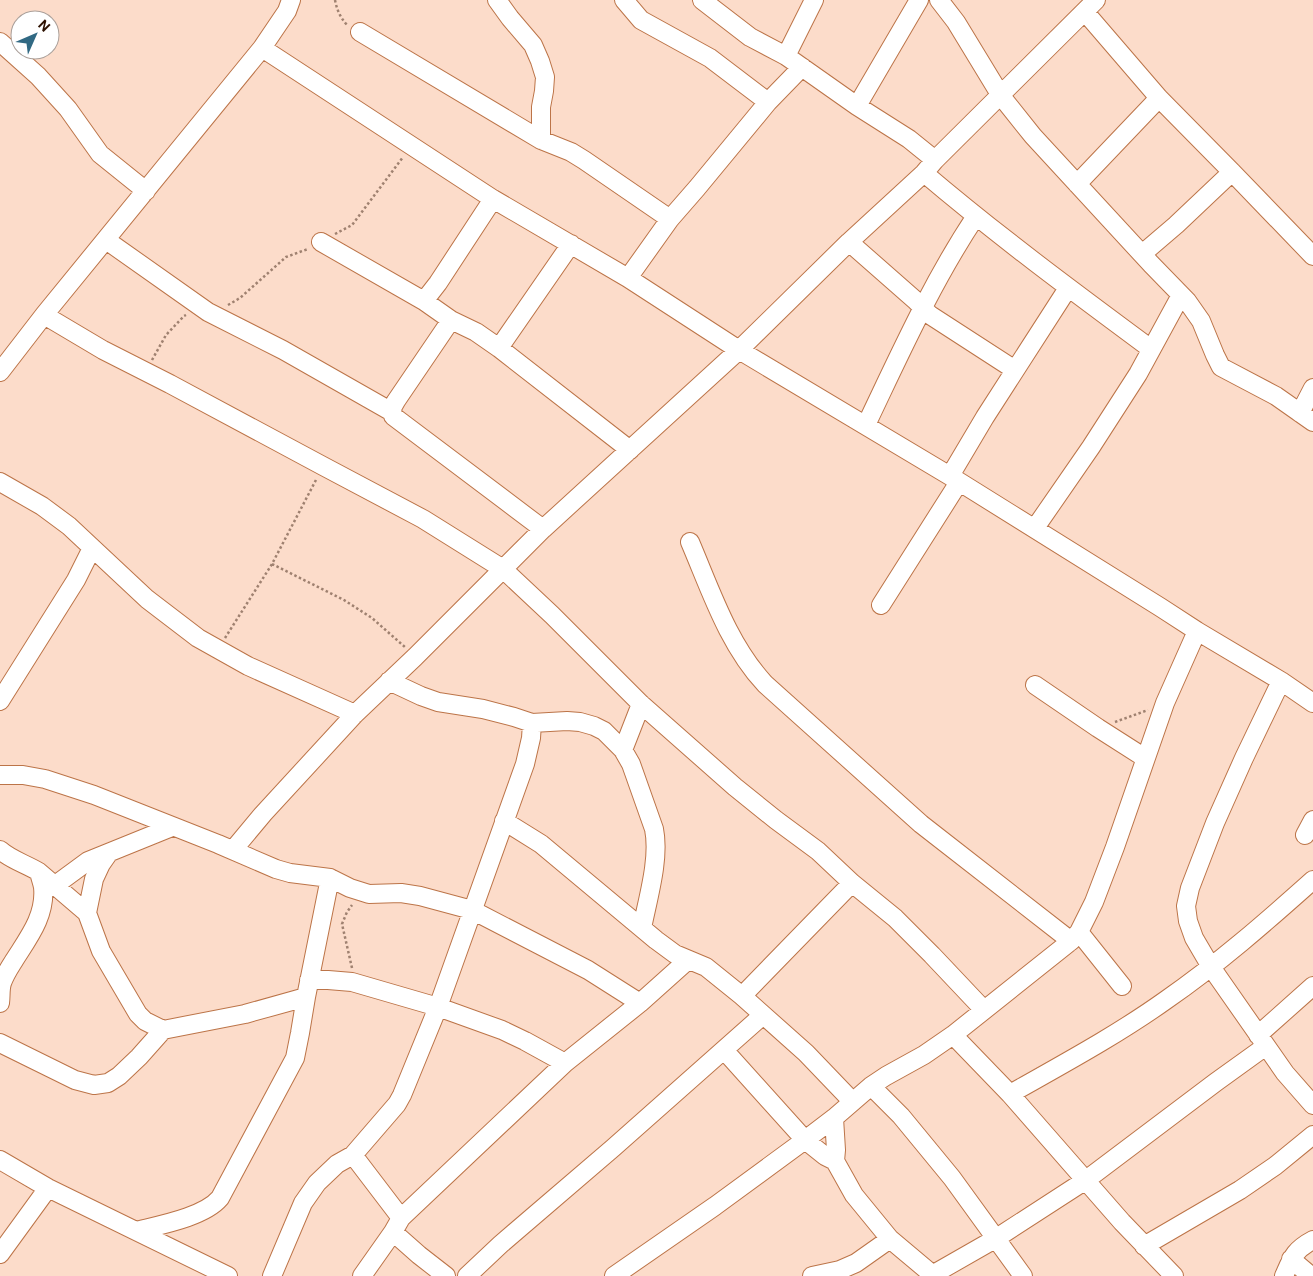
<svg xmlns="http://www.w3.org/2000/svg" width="1313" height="1276" viewBox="0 0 1313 1276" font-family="Roboto,sans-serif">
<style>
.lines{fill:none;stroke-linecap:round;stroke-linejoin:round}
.minor-casing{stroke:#bc7448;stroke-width:20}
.path{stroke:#9f8170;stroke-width:2.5;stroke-dasharray:2.5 2.5;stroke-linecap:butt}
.minor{stroke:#fff;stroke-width:18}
</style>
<rect width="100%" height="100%" fill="#fcdcca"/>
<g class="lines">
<g class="minor-casing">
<path id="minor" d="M497,0L510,18L533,45L540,61L545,77L544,91L541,107V140L571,152L584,160L670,219
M624,0L641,20L710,58L768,102L697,188L670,219L628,278
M702,0L750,37L786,56L857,106L909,139L935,160
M939,0L956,22L1001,96L1033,136L1151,264L1187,301L1201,321L1215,355L1221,367L1276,396L1313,422
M1085,12L1159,98L1232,172L1313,256
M360,32L541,140
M0,42L38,76L68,109L100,154L146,191
M262,48L493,199L628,278L739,350L950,476L1160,607L1197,631L1281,681L1313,703
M786,56L814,0
M768,102L802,67
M857,106L919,0
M924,173C997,235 1074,292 1151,349
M1077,184L1159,98
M106,240L208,312L283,350L392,412
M321,242L424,301L451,320L476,332L499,348L630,450
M849,242L915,300L930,315L1015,370
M1142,254L1176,225L1232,172
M424,301L438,283L493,199
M44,315L103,350L170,384L323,466L423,519L503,569L552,615L641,704L735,787L776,820L818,851L852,883L895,918L932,955L984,1010
M451,320L396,401L392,408L393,416L543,529
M499,348L571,244
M0,372L44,315L262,48L287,11L291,0
M1300,413L1313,388
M866,425C900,354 932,282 976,216
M950,476L985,417L1068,288
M0,482L42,506L69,526L147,599L198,638L248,666L355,714
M1035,528L1091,447L1138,374L1181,295
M690,542C711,591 728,644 765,684L921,824L1071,941
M881,605L959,482
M389,681L421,696L438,702L483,709L514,717L532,723L567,721L580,722L594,726L604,731L623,750L631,764L654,829C660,858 648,898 642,928
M1281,681L1244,758L1215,823L1190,888L1186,906L1188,921L1194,938L1211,967L1285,1073L1313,1105
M1035,685L1098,728L1145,758
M0,701L76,580L92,548
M623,750L641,704
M0,775H23L45,779L94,795L218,844L276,869L290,873L330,878L350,888L369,894L401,893L420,896L472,910L588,970L640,1003
M504,821L541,844L656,940L675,954L706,967L742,996L806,1053L852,1101
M1305,835L1313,820
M0,850C11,860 26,864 39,872L87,913
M233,850L263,814L355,714L415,657L543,529L739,350L849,242L924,173L935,160L1096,0
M108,854L101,864L94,879L87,913L101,951L138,1014L145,1021L163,1030
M54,886L88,861L172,827
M1079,932L1122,986
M309,980H328L352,982L438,1007L502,1030L525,1041L565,1063
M742,996L852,883
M0,1003C1,996 0,989 2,983C5,974 10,967 15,959C29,937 46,915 43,887C42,882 40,877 39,872
M953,1035L1010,1094L1122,1222L1174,1276
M1258,1035L1313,986
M0,1043L75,1080L94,1085L108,1083L119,1076L139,1057L163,1030L245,1014L306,997
M724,1050L805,1140L825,1156L835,1161
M871,1086L901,1116L952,1178L1023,1276
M1010,1094C1063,1064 1117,1035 1166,1000C1218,964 1266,922 1313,880
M834,1118L836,1150L835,1161L854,1195L890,1239L934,1276
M353,1155L401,1218
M0,1160L48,1188L228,1276
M136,1231C160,1225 204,1217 220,1198L295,1058L300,1033L306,997L330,878
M393,1232L419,1255L446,1276
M1144,1246L1240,1190L1275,1166L1313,1135
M0,1254L48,1188
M1291,1259L1311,1276
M932,1275L995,1239L1086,1180L1216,1082L1266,1046
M272,1276L303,1203L317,1183L337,1164L353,1155L397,1104L402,1095L438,1007L525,764L531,738L532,723
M362,1276L393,1232L401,1218L565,1063L640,1003L688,960
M467,1276L501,1244L613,1148L763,1015
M614,1276L715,1206L805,1140L834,1118L871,1086L886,1076L924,1055L953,1035L1071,941L1079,932L1094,902L1115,847L1165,703L1197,631
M812,1276L840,1270L856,1263L890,1239
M1284,1276C1292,1258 1294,1250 1313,1240"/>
</g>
<path class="path" d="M335,0C337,10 340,17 347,25
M335,234L352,225L403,157
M228,305L240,298L286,257L308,249
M152,360L166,335L184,316L186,315
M272,564L344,600L372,618L406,648
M225,638L272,564L317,478
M1115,722L1148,710
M352,968L342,924L347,912L352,905"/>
<use href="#minor" class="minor"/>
</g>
<g transform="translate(35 35) rotate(45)"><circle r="24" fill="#ffffff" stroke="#aba09a"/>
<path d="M0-4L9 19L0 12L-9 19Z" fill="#316983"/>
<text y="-8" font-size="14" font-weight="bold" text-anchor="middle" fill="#2e1202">N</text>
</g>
</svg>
